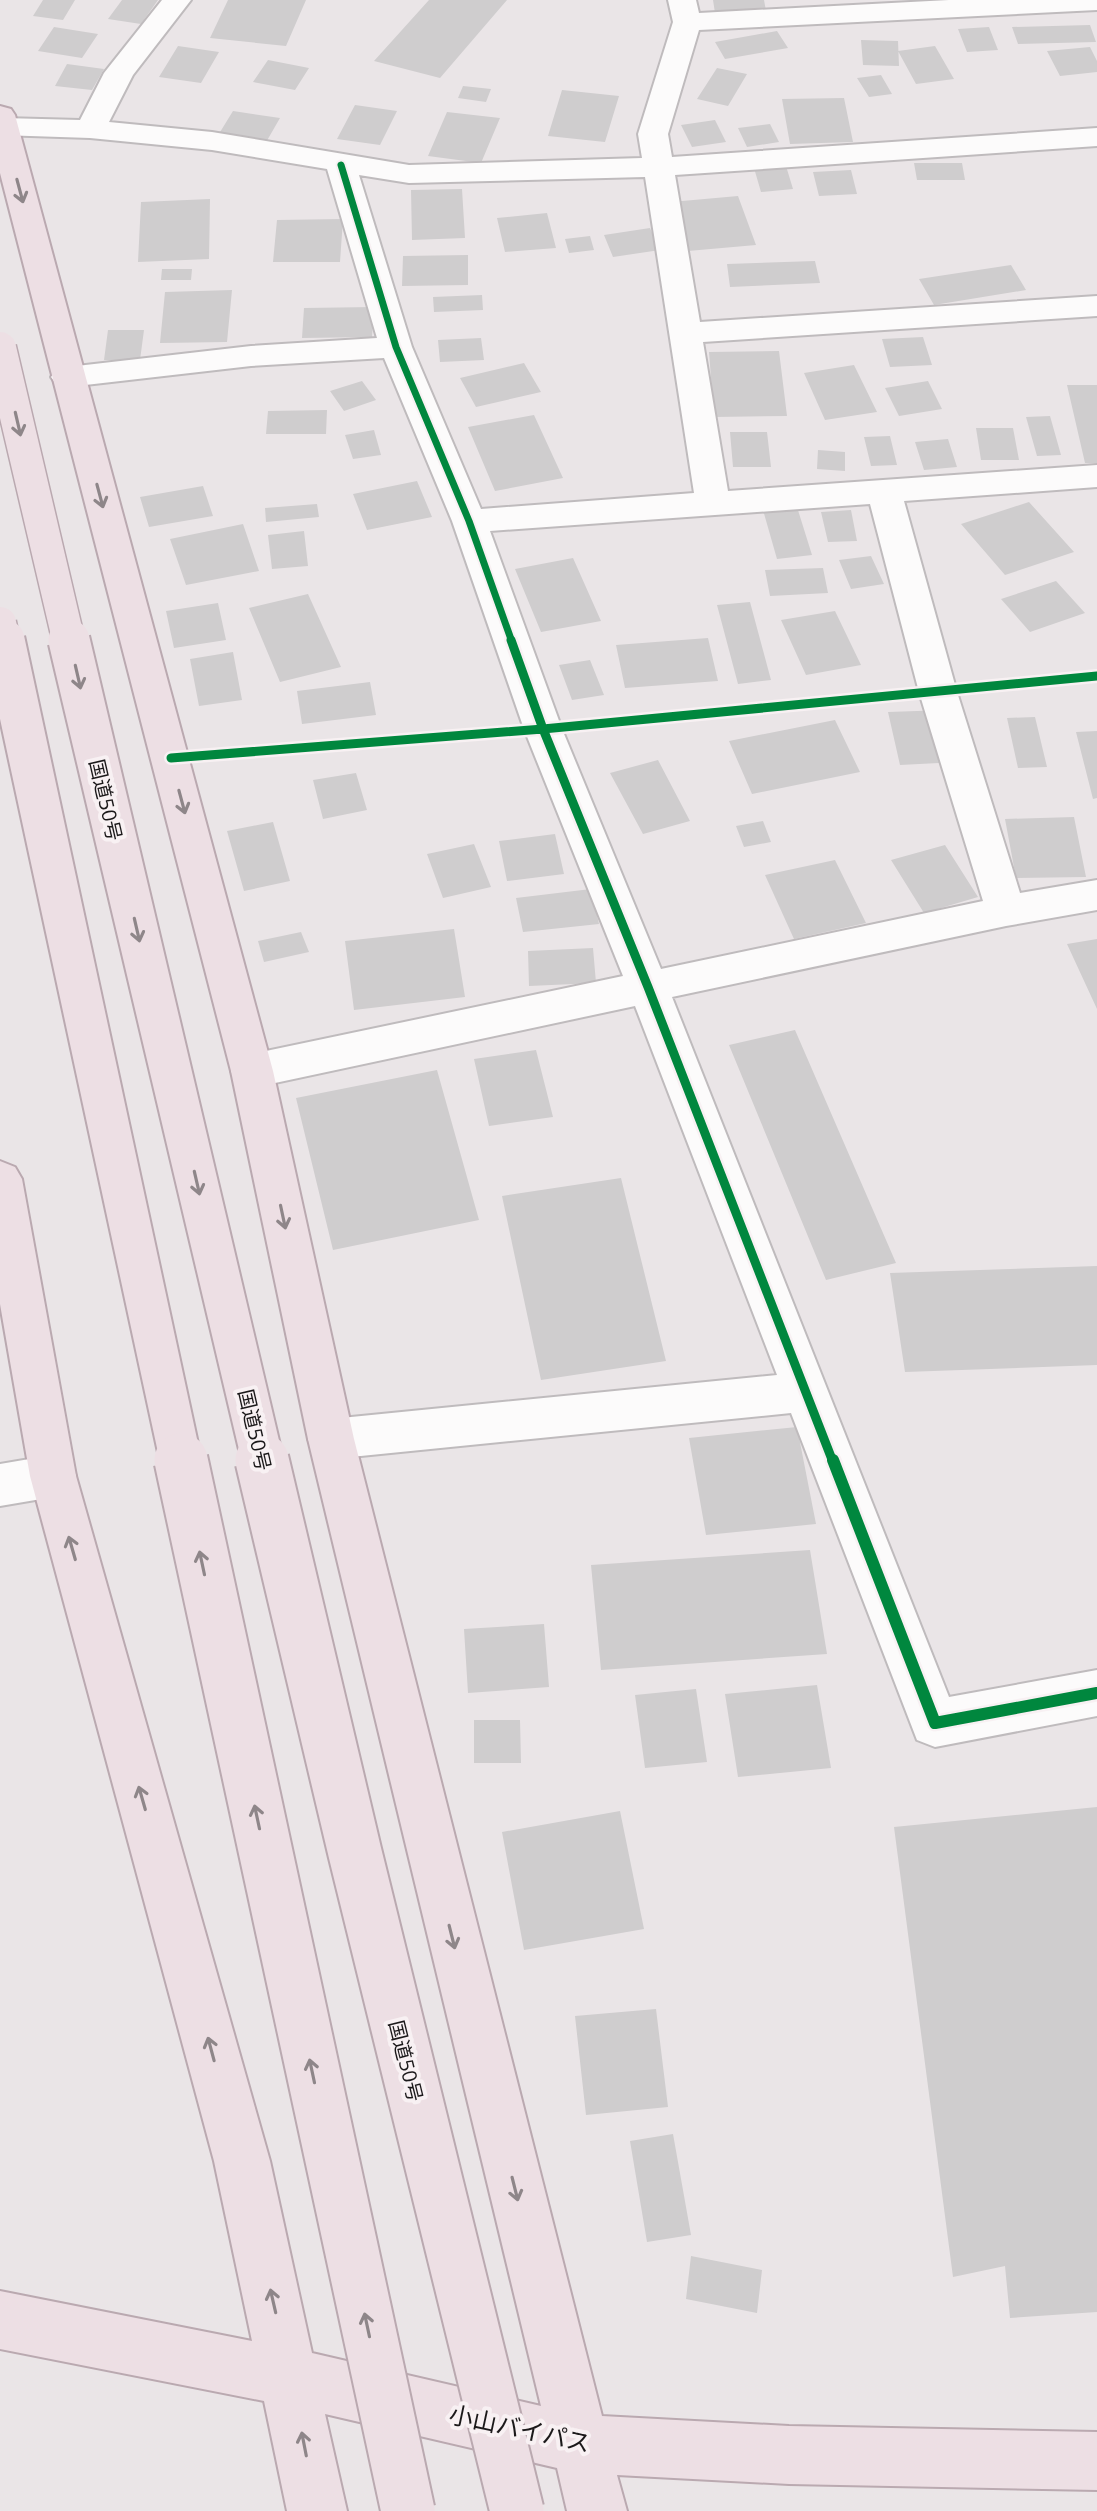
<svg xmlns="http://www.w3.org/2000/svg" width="1097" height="2511" viewBox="0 0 1097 2511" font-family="'Open Sans','Noto Sans JP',sans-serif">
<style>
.building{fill:#cfcdce}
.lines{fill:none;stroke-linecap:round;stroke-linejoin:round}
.minor-casing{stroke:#bfbbbd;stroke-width:4}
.highway-casing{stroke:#baa9b0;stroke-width:4}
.minor{fill:#fcfbfb;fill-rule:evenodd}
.highway{fill:#eddfe4;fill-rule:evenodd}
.highway-bridge-far2-casing{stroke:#baa9b0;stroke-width:35;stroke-linecap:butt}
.highway-bridge-far1-casing{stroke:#baa9b0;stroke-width:45;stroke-linecap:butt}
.highway-bridge-casing{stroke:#baa9b0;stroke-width:57;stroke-linecap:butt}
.highway-bridge-far2{stroke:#eddfe4;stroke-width:32}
.highway-bridge-far1{stroke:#eddfe4;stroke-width:41}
.highway-bridge{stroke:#eddfe4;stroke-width:53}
.cycleway-far2-casing{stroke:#f8f1f3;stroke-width:11}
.cycleway-far1-casing{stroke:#f8f1f3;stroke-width:14}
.cycleway-casing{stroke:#f8f1f3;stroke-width:17}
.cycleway-far2{stroke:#00873e;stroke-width:7}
.cycleway-far1{stroke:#00873e;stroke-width:9}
.cycleway{stroke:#00873e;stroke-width:12}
.oneway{stroke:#8e8689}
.labels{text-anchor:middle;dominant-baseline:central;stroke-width:8;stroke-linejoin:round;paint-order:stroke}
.street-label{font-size:20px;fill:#1b191a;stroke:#f8f1f3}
.near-street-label{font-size:24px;fill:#1b191a;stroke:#f8f1f3}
</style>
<rect width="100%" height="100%" fill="#eae5e7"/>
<path class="building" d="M43,0H75L63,20L33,16Z
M122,0H158L141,24L108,19Z
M228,0H306L286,46L210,38Z
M429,0H507L440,78L374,61Z
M713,0H764L766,11L715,13Z
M1090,25L1096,42L1018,44L1012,27Z
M54,27L98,34L82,58L38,51Z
M989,27L998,50L967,52L958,29Z
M777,31L788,48L725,59L715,42Z
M861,40L898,41L899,66L863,65Z
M178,46L219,52L201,83L159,77Z
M935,46L954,79L916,84L898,51Z
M1090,47L1097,61V72L1060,76L1047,51Z
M268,60L309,68L295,90L253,82Z
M67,64L104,69L92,90L55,86Z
M717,68L747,74L728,106L697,99Z
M881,75L892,94L869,97L857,78Z
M463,86L491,89L486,102L458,98Z
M562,90L619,96L605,142L548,136Z
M844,98L853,142L790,144L782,99Z
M355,105L397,111L380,145L337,139Z
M233,111L280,118L265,144L217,137Z
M447,112L500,118L481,163L428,156Z
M715,120L726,142L692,147L681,125Z
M770,124L779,142L747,147L738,128Z
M914,163H962L965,180H917Z
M786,166L793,189L761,192L754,168Z
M851,170L857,194L819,196L813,172Z
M462,189L465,238L412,240L411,190Z
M738,196L756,245L688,251L671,202Z
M210,199L209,259L138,262L141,202Z
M547,213L556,248L505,252L497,218Z
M343,219L340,262H273L277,220Z
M650,228L660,250L613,257L604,235Z
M590,236L594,250L569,253L565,239Z
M468,255V285L402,286L403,256Z
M815,261L820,283L730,287L727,264Z
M1011,265L1026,290L934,305L919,279Z
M162,269H192L191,280H161Z
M232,290L227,342L160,343L165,292Z
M482,295L483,310L434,312L433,297Z
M374,307L372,337L302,338L304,308Z
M108,330H144L140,360H104Z
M923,337L932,365L890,367L882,339Z
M481,338L484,360L440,362L438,340Z
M779,351L787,416L714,417L709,352Z
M524,363L541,392L476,407L460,378Z
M854,365L877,412L825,420L804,373Z
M362,381L376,400L344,411L330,391Z
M928,381L942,409L899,416L885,388Z
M1067,385H1097V463H1085Z
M327,410L326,434H266L268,411Z
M534,415L563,478L495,491L468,427Z
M1050,416L1061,455L1037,456L1026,417Z
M976,428H1013L1019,460H981Z
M374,430L381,455L353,459L345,435Z
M730,432H767L771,467H733Z
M890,436L897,465L871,466L864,437Z
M948,439L957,467L924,470L915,442Z
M818,450L845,452V471L817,469Z
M417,481L432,517L367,530L353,494Z
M203,486L213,516L149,527L140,497Z
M1029,502L1074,552L1005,575L961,524Z
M317,504L319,517L266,522L265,508Z
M797,507L812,555L777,559L763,510Z
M851,510L857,541L828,542L821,512Z
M243,524L259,571L186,585L170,539Z
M304,531L308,566L272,569L268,535Z
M871,556L884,584L851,589L839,560Z
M573,558L601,621L541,632L515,569Z
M823,568L828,593L770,596L765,570Z
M1056,581L1085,613L1030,632L1001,599Z
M308,594L341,667L280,682L249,608Z
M750,602L771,680L738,684L717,605Z
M218,603L226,640L174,648L166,611Z
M835,611L861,665L806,675L781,620Z
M708,638L718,681L625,688L616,645Z
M233,652L242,700L199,706L190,659Z
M590,660L604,695L572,700L559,665Z
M370,682L376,715L302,724L297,691Z
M946,710L958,762L900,765L888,712Z
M1035,717L1047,767L1018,768L1007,718Z
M835,720L860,772L752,794L729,741Z
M1097,731V798L1093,799L1076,732Z
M658,760L690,821L643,834L610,773Z
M356,773L367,810L323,819L313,780Z
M1074,817L1086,877L1016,878L1005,819Z
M763,821L771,842L744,847L736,826Z
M273,822L290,881L244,891L227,831Z
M555,834L564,874L507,881L499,841Z
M474,844L491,887L443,898L427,854Z
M945,845L978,897L924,913L891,860Z
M835,860L866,923L794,939L765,875Z
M591,889L599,924L523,932L516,898Z
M454,929L465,997L354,1010L345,941Z
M301,932L309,952L264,962L258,941Z
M1097,939V1009L1067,944Z
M593,948L596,983L529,986L528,951Z
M795,1030L896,1263L826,1280L729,1045Z
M536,1050L553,1117L489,1126L474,1059Z
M437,1070L479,1220L333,1250L296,1098Z
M621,1178L666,1361L541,1380L502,1196Z
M1097,1266V1365L905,1372L890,1273Z
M797,1427L816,1524L706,1535L689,1438Z
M810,1550L827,1654L601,1670L591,1565Z
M544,1624L549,1687L468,1693L464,1629Z
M817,1685L831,1768L738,1777L725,1694Z
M696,1689L707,1762L645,1768L635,1695Z
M474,1720H520L521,1763H474Z
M1097,1807V2312L1010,2318L1005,2266L953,2277L894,1827Z
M620,1811L644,1929L524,1950L502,1832Z
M656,2009L668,2107L586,2115L575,2016Z
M673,2134L691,2235L647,2242L630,2141Z
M691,2256L762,2270L757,2313L686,2299Z"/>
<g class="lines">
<g class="minor-casing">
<path id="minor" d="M162,0H191L133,75L109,122L212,132L409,165L642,158L638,134L673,22L668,0H696L699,13L949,0H1097V10L699,30L668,134L672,157L1097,128V146L675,175L700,322L1097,296V316L703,342L728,491L1097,465V487L904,501L957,692L1020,893L1097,880V910L1006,926L672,997L949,1697L1097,1670V1716L935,1747L917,1740L791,1413L331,1459L315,1453L308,1439L315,1425L331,1419L777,1375L635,1006L252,1088L237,1083L231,1071L237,1059L252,1054L623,976L524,729L452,521L384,358L251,366L68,387L56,384L51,377L56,370L68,367L251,346L377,338L327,169L212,150L90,138L0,135V119L3,118L80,120L104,73ZM359,175L409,183L645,177L694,493L481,509L412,347ZM870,504L919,692L983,901L661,969L562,729L490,531Z
M53,1455L70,1461L76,1476L70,1491L53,1497L0,1506V1464Z"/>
</g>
<g class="highway-casing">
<path id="highway" d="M0,106L11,109L15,115L273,1071L354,1439L602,2416L789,2426L1097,2432V2490L789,2484L617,2475L627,2511H567L557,2468L325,2414L347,2511H287L264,2401L0,2349V2291L252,2341L214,2161L30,1476L0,1304V1161L15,1167L22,1179L76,1476L270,2161L312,2353L541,2406L308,1439L231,1071L0,173Z"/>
</g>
<use href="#minor" class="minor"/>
<use href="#highway" class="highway"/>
<g class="highway-bridge-far2-casing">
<path id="highway-bridge-far2" d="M0,348L69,642
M0,623L4,642"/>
</g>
<g class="highway-bridge-far1-casing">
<path id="highway-bridge-far1" d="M4,640L181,1462
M69,640L263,1462"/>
</g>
<g class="highway-bridge-casing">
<path id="highway-bridge" d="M181,1460L408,2511
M262,1460L355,1853L517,2511"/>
</g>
<use href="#highway-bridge-far2" class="highway-bridge-far2"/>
<use href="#highway-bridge-far1" class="highway-bridge-far1"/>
<use href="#highway-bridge" class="highway-bridge"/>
<g class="cycleway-far2-casing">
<path id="cycleway-far2" d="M341,165L396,347L469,521L512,642"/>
</g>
<g class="cycleway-far1-casing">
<path id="cycleway-far1" d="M511,640L543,729L648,987L833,1462
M171,758L543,729L1097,676"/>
</g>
<g class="cycleway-casing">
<path id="cycleway" d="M833,1460L935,1723L1097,1693"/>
</g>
<use href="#cycleway-far2" class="cycleway-far2"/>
<use href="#cycleway-far1" class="cycleway-far1"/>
<use href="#cycleway" class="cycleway"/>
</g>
<defs><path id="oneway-shaft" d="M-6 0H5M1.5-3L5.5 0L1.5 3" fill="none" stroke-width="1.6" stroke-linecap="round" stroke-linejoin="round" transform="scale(2)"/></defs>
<g class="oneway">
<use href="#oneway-shaft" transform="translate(20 191) rotate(75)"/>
<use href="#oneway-shaft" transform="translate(18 424) rotate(77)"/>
<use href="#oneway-shaft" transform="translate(100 496) rotate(75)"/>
<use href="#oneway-shaft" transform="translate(78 677) rotate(77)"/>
<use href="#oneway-shaft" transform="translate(182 802) rotate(75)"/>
<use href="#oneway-shaft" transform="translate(137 930) rotate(77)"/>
<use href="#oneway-shaft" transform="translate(197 1183) rotate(77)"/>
<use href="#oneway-shaft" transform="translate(283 1217) rotate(78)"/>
<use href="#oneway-shaft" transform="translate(72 1548) rotate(-106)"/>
<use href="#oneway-shaft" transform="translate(202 1563) rotate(-102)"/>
<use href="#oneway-shaft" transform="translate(142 1798) rotate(-106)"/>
<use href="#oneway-shaft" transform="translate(257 1817) rotate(-102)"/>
<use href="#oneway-shaft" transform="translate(452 1937) rotate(76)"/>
<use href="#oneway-shaft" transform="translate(211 2049) rotate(-105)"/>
<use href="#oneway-shaft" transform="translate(312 2071) rotate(-102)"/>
<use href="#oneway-shaft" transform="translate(515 2189) rotate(76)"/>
<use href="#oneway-shaft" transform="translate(273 2301) rotate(-103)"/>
<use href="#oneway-shaft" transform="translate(367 2325) rotate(-102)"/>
<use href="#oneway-shaft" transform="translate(304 2444) rotate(-101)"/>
</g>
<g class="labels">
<g class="street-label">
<text transform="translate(106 800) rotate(77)">国道50号</text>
<text transform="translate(255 1430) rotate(77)">国道50号</text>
<text transform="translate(406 2061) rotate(76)">国道50号</text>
</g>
<g class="near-street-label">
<text transform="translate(520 2428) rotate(12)">小山バイパス</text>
</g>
</g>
</svg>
